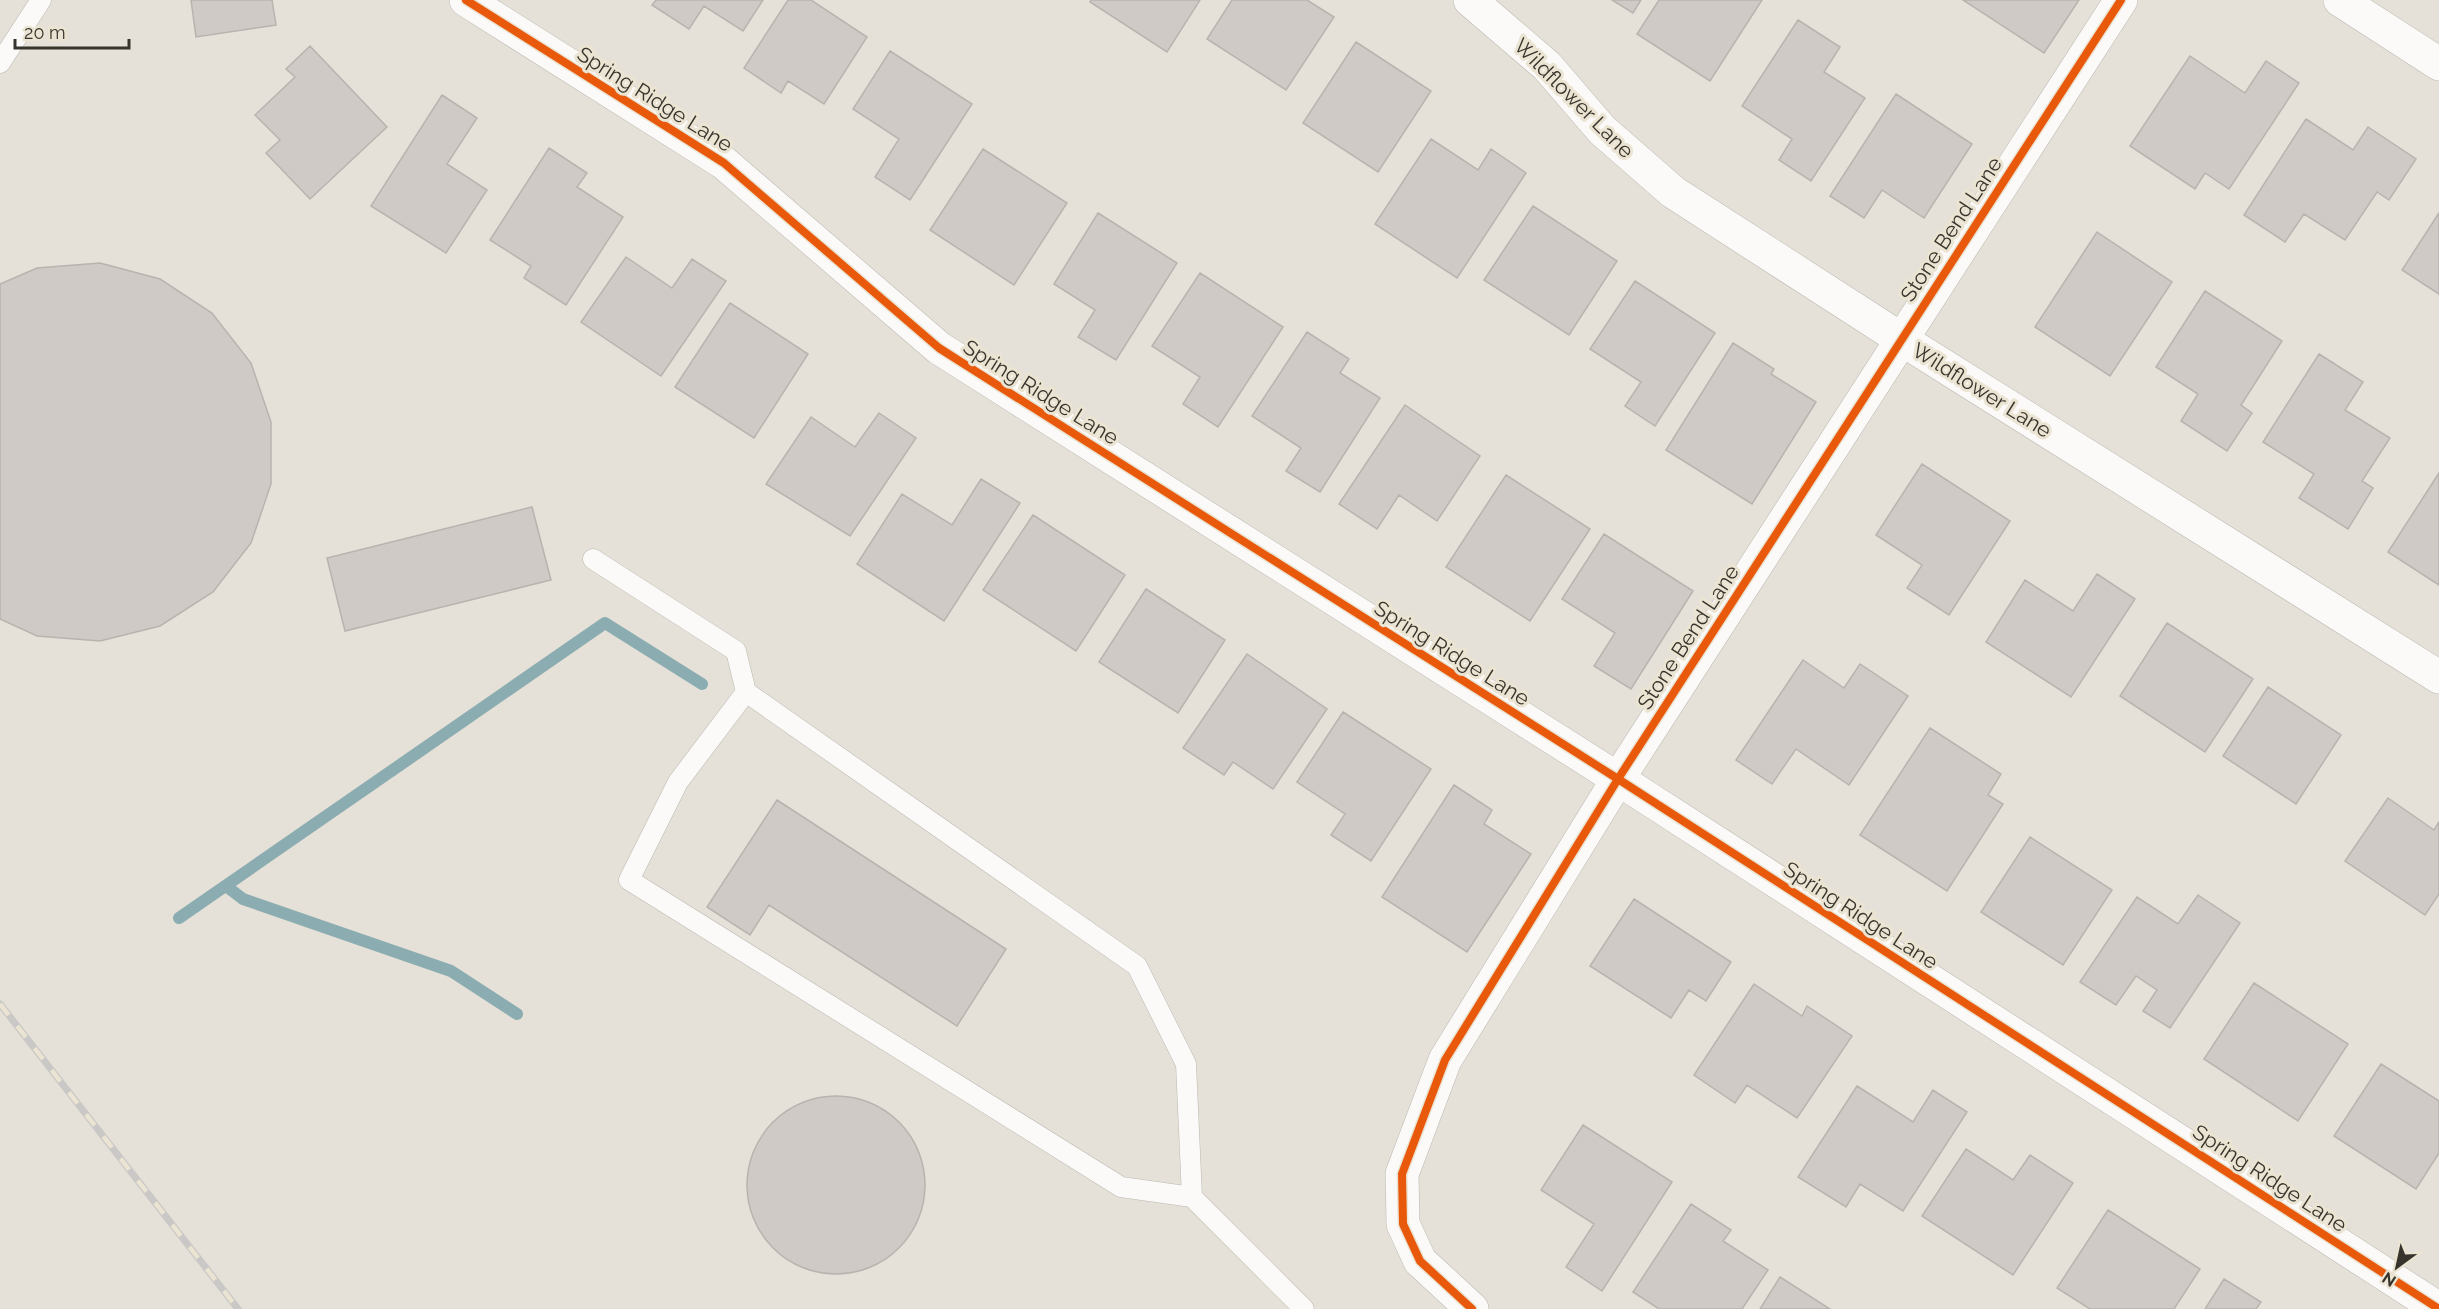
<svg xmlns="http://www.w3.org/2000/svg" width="2439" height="1309" viewBox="0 0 2439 1309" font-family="Raleway,sans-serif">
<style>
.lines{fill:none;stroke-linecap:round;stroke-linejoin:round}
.stream{stroke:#8bacb0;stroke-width:12}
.building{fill:#d0cac6;stroke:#b9b3af;stroke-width:1.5}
.service-casing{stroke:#bbb8b0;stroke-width:21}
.minor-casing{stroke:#bbb8b0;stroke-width:34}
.service{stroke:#fbfaf9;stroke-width:20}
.minor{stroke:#fbfaf9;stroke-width:33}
.rail-casing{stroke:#cac8c6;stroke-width:7}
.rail{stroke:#ebe4d2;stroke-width:4.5;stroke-dasharray:14;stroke-linecap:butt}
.cycleway-casing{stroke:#ebe4d2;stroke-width:11}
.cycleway{stroke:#e8590c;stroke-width:8}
.labels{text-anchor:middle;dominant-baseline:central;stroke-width:6;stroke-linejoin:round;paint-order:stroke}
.street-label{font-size:21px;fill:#37342d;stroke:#ebe4d2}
</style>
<rect width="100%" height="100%" fill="#e5e1d8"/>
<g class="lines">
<path class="stream" d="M226,886L243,899L451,971L517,1014
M179,918L605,623L702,684"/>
</g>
<path class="building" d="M191,0H272L276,25L196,37Z
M656,0H763L743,31L704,6L689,29L652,5Z
M788,0H811L867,37L824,104L788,81L781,93L744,68Z
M1091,0H1200L1167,52L1090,2Z
M1232,0H1307L1334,17L1286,90L1207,39Z
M1612,0H1641L1633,13Z
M1659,0H1762L1710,81L1637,34Z
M1963,0H2079L2044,53Z
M1798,20L1840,47L1824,72L1865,98L1811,181L1779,160L1792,139L1742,106Z
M1356,42L1431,91L1378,172L1303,123Z
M310,46L387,127L310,199L266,153L280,140L255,115L295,77L286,69Z
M890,51L972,104L910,200L875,177L899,139L853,109Z
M2190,56L2245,93L2266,61L2299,83L2229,189L2205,173L2195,189L2130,146Z
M1896,94L1972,144L1924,218L1882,190L1864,218L1830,196Z
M442,95L477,118L447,164L487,190L446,253L371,206Z
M2306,119L2353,150L2368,127L2416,159L2389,200L2377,192L2345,240L2304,214L2285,242L2244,215Z
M1431,139L1478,170L1491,149L1526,173L1457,278L1375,224Z
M549,148L587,173L577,187L623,217L566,305L524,278L531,266L490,240Z
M983,149L1067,203L1014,285L930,230Z
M1533,206L1617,261L1569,335L1484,280Z
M1098,213L1177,263L1116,360L1078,337L1095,310L1054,284Z
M2439,213V294L2402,270Z
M2097,232L2172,282L2110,376L2035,327Z
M626,257L672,288L692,259L726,281L661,376L581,322Z
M100,263L160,279L212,313L251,363L271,422V484L251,543L213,592L160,626L100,641L37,636L0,619V284L37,268Z
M1200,273L1283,327L1218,427L1183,404L1200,377L1152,346Z
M1635,281L1715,333L1655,426L1625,406L1641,382L1590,349Z
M2205,291L2282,341L2241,405L2252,413L2227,451L2181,421L2198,394L2156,367Z
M730,303L808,354L754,438L675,387Z
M1307,332L1349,359L1340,373L1380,398L1320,492L1286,471L1301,448L1252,416Z
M1733,343L1774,369L1771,374L1816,402L1752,504L1666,450Z
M2319,354L2363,382L2345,410L2390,438L2362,481L2373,488L2348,529L2299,498L2314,474L2263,442Z
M1405,405L1480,456L1437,521L1399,495L1377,529L1339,504Z
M879,413L916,438L850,536L766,484L811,417L855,447Z
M1922,464L2010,521L1949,615L1907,588L1922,565L1876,535Z
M2439,473V585L2388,552Z
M1506,475L1590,529L1530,621L1446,567Z
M981,479L1020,503L944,621L857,564L902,494L952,525Z
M532,507L551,580L345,631L327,558Z
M1033,515L1125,575L1076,651L983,590Z
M1604,534L1693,591L1631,689L1594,666L1615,633L1562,599Z
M2097,574L2135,599L2071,697L1986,642L2025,580L2073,611Z
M1146,589L1225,640L1178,713L1099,662Z
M2167,623L2253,679L2205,752L2120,696Z
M1247,654L1327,709L1273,789L1233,762L1224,775L1183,748Z
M1803,660L1844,688L1860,664L1908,696L1849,785L1796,749L1772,784L1736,760Z
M2268,687L2341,735L2296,804L2223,756Z
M1343,712L1431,769L1371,861L1331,835L1345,814L1297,782Z
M1930,728L2001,774L1988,795L2003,804L1947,891L1860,835Z
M1454,785L1492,810L1484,824L1531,854L1467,952L1382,897Z
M2388,798L2434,830L2439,822V894L2425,915L2345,861Z
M777,800L1006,949L957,1026L769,905L750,935L707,907Z
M2030,837L2112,890L2063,965L1981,912Z
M2198,895L2240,923L2170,1028L2143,1011L2157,990L2136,976L2116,1005L2080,982L2137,897L2178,924Z
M1634,899L1731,962L1706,1001L1689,990L1671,1018L1590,966Z
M2254,983L2348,1044L2298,1121L2204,1059Z
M1754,984L1802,1016L1807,1006L1852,1036L1797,1118L1747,1085L1735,1103L1694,1075Z
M2381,1064L2439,1101V1153L2416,1189L2334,1136Z
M1857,1086L1913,1122L1933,1090L1967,1112L1903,1211L1860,1184L1846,1207L1798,1177Z
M747 1185a89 89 0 1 1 178 0a89 89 0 1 1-178 0Z
M1583,1125L1672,1182L1602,1291L1566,1267L1594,1224L1541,1190Z
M1966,1149L2013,1180L2030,1155L2073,1183L2013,1275L1922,1216Z
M1691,1204L1731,1230L1723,1241L1768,1270L1742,1309H1659L1633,1292Z
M2108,1210L2200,1269L2174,1309H2090L2057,1288Z
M1780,1277L1830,1309H1760Z
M2224,1279L2261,1302L2256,1309H2205Z"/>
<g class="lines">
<g class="service-casing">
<path id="service" d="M0,63L41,0
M593,559L736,651L746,692
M1192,1197L1186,1064L1137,966L746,692L678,782L629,880L1121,1187L1192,1197L1304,1309"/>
</g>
<g class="minor-casing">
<path id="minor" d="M466,0L724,163L939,348L1618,779L2439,1309
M1470,0L1547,66L1602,130L1673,192L1901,339L2439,677
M2340,0L2439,64
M1472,1309L1420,1261L1403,1224L1402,1174L1445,1060L1618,779L2121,0"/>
</g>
<use href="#service" class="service"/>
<use href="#minor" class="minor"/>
<g class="rail-casing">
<path id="rail" d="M0,1004L238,1309"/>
</g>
<use href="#rail" class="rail"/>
<g class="cycleway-casing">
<path id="cycleway" d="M466,0L724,163L939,348L1618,779L2439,1309
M1472,1309L1420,1261L1403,1224L1402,1174L1445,1060L1618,779L2121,0"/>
</g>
<use href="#cycleway" class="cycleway"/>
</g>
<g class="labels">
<g class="street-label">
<text transform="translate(1574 98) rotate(45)">Wildflower Lane</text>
<text transform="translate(655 99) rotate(32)">Spring Ridge Lane</text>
<text transform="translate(1951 229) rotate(-57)">Stone Bend Lane</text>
<text transform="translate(1982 390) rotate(32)">Wildflower Lane</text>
<text transform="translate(1041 392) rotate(32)">Spring Ridge Lane</text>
<text transform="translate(1688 637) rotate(-57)">Stone Bend Lane</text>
<text transform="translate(1452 653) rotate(32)">Spring Ridge Lane</text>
<text transform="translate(1861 915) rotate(33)">Spring Ridge Lane</text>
<text transform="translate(2270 1178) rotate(33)">Spring Ridge Lane</text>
</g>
</g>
<g transform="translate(2397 1267) rotate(213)" stroke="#ebe4d2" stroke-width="4.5" paint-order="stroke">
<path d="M0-4.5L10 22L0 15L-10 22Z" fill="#37342d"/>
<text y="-9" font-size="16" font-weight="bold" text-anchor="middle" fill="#37342d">N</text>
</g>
<path d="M15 39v9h114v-9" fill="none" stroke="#37342d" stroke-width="3"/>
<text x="24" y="39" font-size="18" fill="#37342d" stroke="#ebe4d2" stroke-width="4.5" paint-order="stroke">20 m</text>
</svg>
